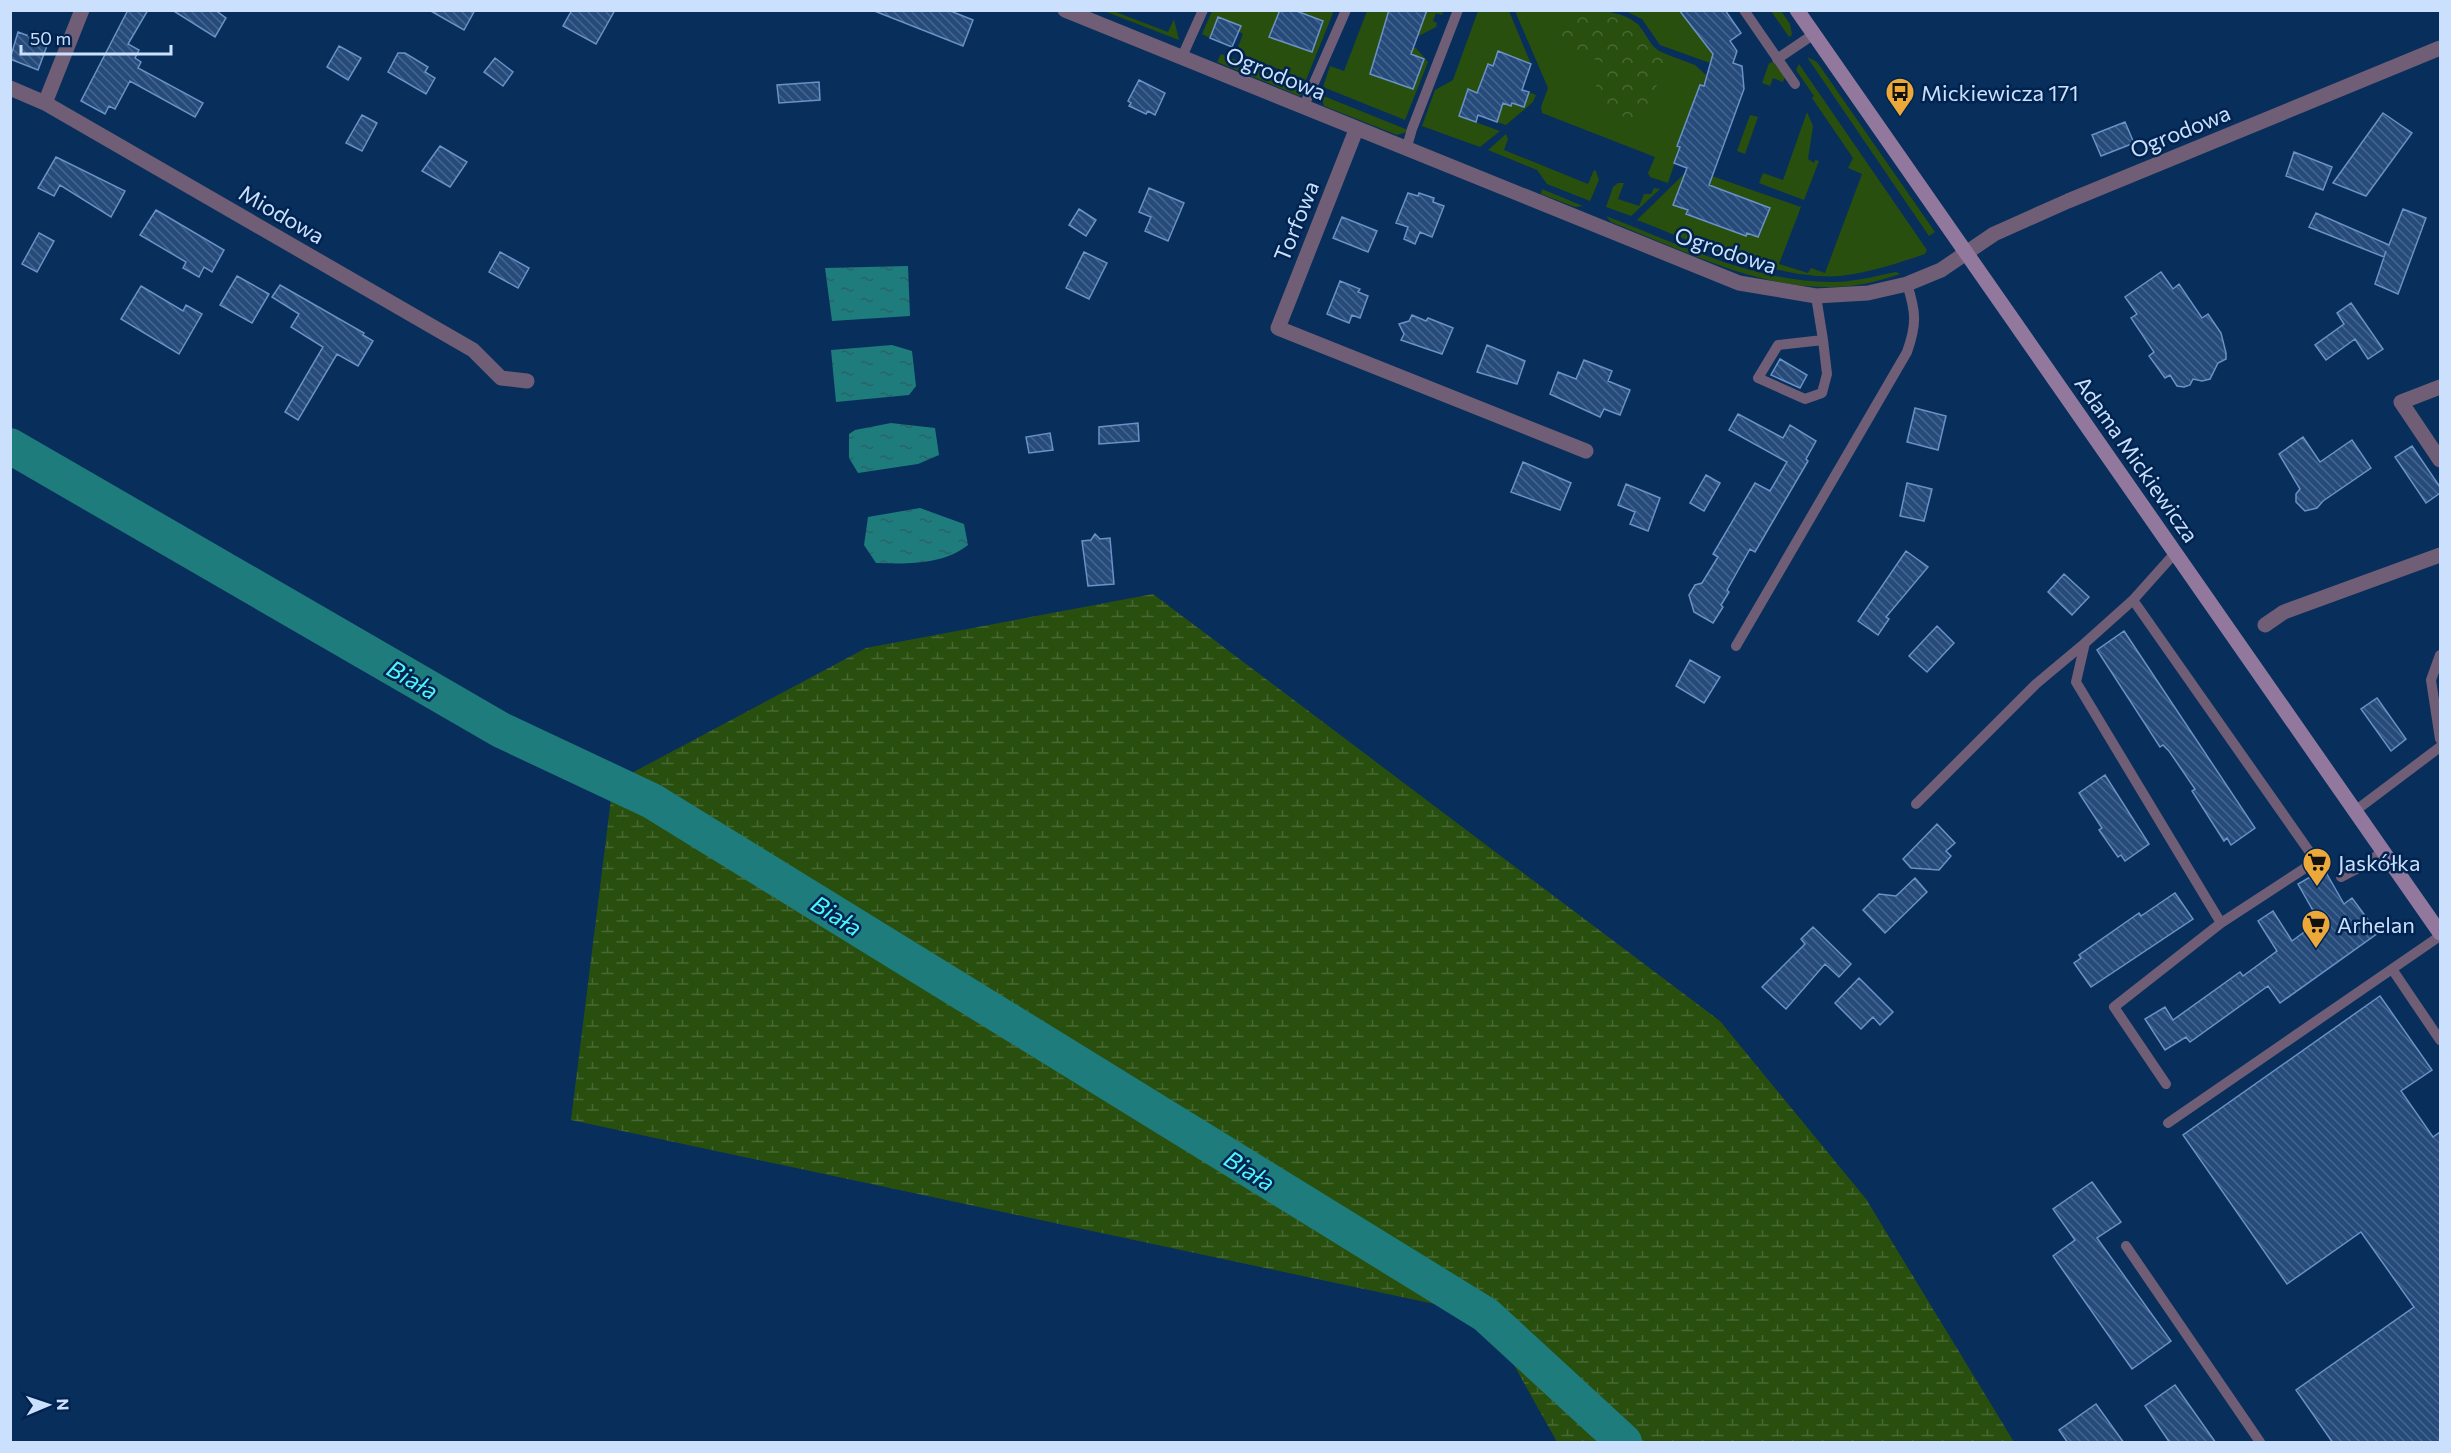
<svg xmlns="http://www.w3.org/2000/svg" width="2451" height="1453" viewBox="0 0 2451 1453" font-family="Commissioner,sans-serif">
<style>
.grass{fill:#294f0f}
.wetland{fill:url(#wetland-marsh)}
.park{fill:url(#park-crowns)}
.water{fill:url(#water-ripples)}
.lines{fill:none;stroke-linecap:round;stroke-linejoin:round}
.river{stroke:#1e7c7c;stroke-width:36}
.building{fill:url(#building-back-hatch);stroke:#6a92c7;stroke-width:1.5}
.lane{stroke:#6f5e75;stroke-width:10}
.street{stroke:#6f5e75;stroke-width:15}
.secondary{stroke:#92789d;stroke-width:15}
.labels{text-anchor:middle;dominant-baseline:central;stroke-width:5;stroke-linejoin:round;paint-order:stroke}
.street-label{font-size:22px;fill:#cbe0fd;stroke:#002350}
.poi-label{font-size:22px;fill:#cbe0fd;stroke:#002350;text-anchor:start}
.water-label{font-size:24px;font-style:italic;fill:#4ff6f7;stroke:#002350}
</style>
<defs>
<pattern id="wetland-marsh" width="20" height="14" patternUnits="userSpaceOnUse" patternTransform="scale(1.5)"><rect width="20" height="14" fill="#294f0f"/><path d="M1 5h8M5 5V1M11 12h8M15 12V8" fill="none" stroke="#476833"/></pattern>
<pattern id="park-crowns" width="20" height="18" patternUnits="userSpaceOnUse" patternTransform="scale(1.5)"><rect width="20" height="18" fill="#294f0f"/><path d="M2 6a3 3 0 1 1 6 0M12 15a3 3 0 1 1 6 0" fill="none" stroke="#476833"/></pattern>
<pattern id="water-ripples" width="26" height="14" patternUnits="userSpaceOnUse" patternTransform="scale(1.5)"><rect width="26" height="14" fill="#1e7c7c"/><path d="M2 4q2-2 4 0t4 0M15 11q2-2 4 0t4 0" fill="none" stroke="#2c6266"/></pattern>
<pattern id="building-back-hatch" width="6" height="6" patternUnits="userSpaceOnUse" patternTransform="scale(1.5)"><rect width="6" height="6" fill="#264b7b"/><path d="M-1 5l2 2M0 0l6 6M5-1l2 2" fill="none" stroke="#44658f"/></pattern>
</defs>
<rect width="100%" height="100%" fill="#082e5b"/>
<path class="grass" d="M1331,10L1333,13L1306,80L1236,52L1243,34L1218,18L1210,38L1202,34L1212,11Z
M1104,11H1113L1168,32L1174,19L1179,40Z
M1367,11H1443L1442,15L1436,13L1433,21L1437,23L1436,27L1409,41L1408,46L1416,48L1428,62L1405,120L1323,87L1330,66L1344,71Z
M1478,11H1509L1531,64L1498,52L1493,66L1488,64L1481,81L1482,95L1468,90L1459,116L1500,131L1480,147L1422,126L1435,90L1453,80Z
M1515,11H1607L1638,24L1655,50L1695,65L1707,76L1703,85H1700L1677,146L1680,147L1668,183L1650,177L1648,173L1655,157L1542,113L1541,107L1548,88Z
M1625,11H1681L1713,54L1710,63L1660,45L1642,19Z
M1771,11H1781L1790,24L1792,35L1789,37Z
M1221,54L1308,90V92L1299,96L1217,62Z
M1807,57L1817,62L1935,232L1929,236Z
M1774,62L1785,77L1783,82L1773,78L1770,86L1762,83L1769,63Z
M1799,64L1927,250L1925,254C1898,263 1869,273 1840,276C1779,281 1694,242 1637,220L1686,172L1674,205L1688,210L1687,214L1746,236L1747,233L1758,237L1769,208L1709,185L1712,176L1801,207L1779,264L1808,273L1811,268L1825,273L1862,174L1848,168L1853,158L1812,98L1814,96L1796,70Z
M1529,92L1536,95L1533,102L1506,125L1497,122L1503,103L1511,106Z
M1321,95L1408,130L1407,132L1397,135L1324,106Z
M1807,112L1813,126L1808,159L1814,163L1815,160L1819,161L1804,200L1759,183L1763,173L1783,180Z
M1750,115L1758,117L1745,154L1737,151Z
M1506,134L1508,139L1504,150L1588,184L1594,170L1596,171L1599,180L1590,201L1547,184L1537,170L1488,150Z
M1618,183H1624L1618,199L1639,206L1644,194H1651L1654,188L1660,189L1631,216L1606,207L1613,187Z
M1542,189L1583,206L1575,207L1541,194Z
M1606,216C1679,244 1757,284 1837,282C1857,281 1876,276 1896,272L1900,274C1879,281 1856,287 1833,287C1756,289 1681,249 1611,222Z"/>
<path class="wetland" d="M1153,594L1720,1021L1866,1199L2014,1442H1557L1486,1315L571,1120L613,783L866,648Z"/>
<path class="park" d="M1566,11C1587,10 1624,8 1639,26C1651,40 1649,48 1668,55L1642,124L1589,102L1606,64L1554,42Z"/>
<path class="water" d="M908,266L910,316L832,321L825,268Z
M892,345L912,351L916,386L909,395L836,402L831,350Z
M891,423L935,428L939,455L918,464L858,473L849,458V434L855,430Z
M920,508L964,524L968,545C943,565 907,564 876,563L864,545L868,517Z"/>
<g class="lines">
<path class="river" d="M10,446L501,730L652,801L1486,1315L1624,1442"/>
</g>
<path class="building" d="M128,10H148L128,44L139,50L135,58L141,62L138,68L203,103L195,117L130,81L115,109L109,106L105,114L81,101Z
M172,10H215L226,18L215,37Z
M429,10H475L464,30Z
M572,10H615L596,44L563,26Z
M872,10H948L973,20L963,46Z
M1280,10H1294L1323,21L1312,52L1269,37Z
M1389,10H1427L1411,54L1424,59L1413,89L1370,74Z
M1679,10H1725L1741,33L1730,41L1737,51L1733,63L1742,66L1744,89L1709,185L1770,208L1758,237L1747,233L1746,236L1686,214L1688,210L1673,205L1687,168L1674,163L1680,147L1677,146L1700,85L1704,86L1713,54Z
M1218,17L1241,26L1232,47L1210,38Z
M18,32L48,43L38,70L10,59Z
M339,46L361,58L348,80L327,67Z
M1498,51L1531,64L1522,90L1529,92L1524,107L1512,103L1511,106L1503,103L1497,122L1478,115L1476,122L1459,116L1468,89L1477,93L1488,64L1493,66Z
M398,53H405L428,67L425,72L435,78L426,94L388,72Z
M495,58L513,72L503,86L484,72Z
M1139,80L1165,93L1155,115L1148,111L1146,114L1129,106L1131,103L1128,101Z
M819,82L820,100L779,103L777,85Z
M2383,113L2412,133L2366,196L2333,183Z
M362,115L377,123L362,151L346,143Z
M2125,122L2134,143L2101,156L2092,135Z
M440,146L467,162L450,187L422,171Z
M2294,152L2332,167L2323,190L2286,176Z
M56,157L125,191L111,217L60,185L54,196L38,188Z
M1149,188L1184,203L1168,241L1145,231L1151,217L1139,212Z
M1408,193L1418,196L1419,193L1434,198L1433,202L1444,206L1432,237L1420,232L1415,244L1404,239L1408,227L1396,223Z
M1079,209L1096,220L1086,236L1069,225Z
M2403,209L2426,218L2398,294L2375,284L2386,251L2384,257L2309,227L2316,213L2389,245Z
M156,210L224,250L212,272L204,267L199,277L183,268L186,262L140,235Z
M1342,217L1377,231L1368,252L1333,238Z
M39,233L54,241L37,272L22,264Z
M500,252L529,268L518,288L489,272Z
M1084,252L1107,263L1089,299L1066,288Z
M2161,272L2173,289L2179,284L2202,318L2208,314L2221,333L2226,353V359L2218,363L2210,379L2202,381L2193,379L2190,385L2184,387L2177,386L2170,375L2165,378L2149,356L2154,352L2131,318L2137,314L2125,297Z
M237,276L269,294L252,323L220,305Z
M1340,281L1360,289L1358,292L1368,296L1360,318L1352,315L1349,323L1327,314Z
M280,285L364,333L363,335L373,341L358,366L337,354L298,420L285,412L323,347L291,327L299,314L272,297Z
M141,286L183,311L186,305L202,314L179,354L121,319Z
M2351,303L2383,349L2368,359L2355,339L2326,360L2315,345L2344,324L2337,313Z
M1412,315L1426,321L1428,318L1453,328L1442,354L1401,340L1404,334L1399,324L1409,321Z
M1487,345L1525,361L1517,384L1477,372Z
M1780,359L1807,375L1800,388L1771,375Z
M1584,360L1612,371L1608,381L1630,390L1620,415L1604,409L1600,417L1550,394L1558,372L1576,379Z
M1915,408L1946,416L1938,450L1907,442Z
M1738,414L1783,438L1790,425L1816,441L1806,459L1808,461L1773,521L1755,552L1750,549L1727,590L1729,592L1721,605L1723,607L1713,623L1694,612L1689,595L1695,585L1702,583L1718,557L1713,554L1755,483L1770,491L1787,462L1729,430Z
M1138,423L1139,441L1099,444V427Z
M1050,433L1053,450L1029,453L1026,437Z
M2303,437L2320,462L2352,440L2371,468L2323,501L2317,508L2305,511L2296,502V494L2300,489L2279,454Z
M2412,446L2440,487V493L2426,503L2395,457Z
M1523,462L1571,483L1560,510L1511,492Z
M1706,475L1720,483L1704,511L1690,503Z
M1907,483L1932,489L1924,521L1900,516Z
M1626,484L1660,498L1648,531L1630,524L1635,512L1618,505Z
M1095,534L1100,539L1110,538L1114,584L1088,586L1082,541L1091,540Z
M1906,551L1928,567L1886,617L1889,619L1878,635L1858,621Z
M2064,574L2089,597L2072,615L2048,592Z
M1937,626L1954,643L1927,672L1909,656Z
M2124,631L2255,828L2231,845L2227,838L2224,841L2192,791L2195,789L2169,751L2163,745L2160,747L2097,650Z
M1690,660L1720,677L1704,703L1676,686Z
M2377,698L2406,739L2391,751L2361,709Z
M2105,775L2149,844L2125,861L2121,855L2118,857L2099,830L2102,828L2079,793Z
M1937,824L1955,843L1946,851L1951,856L1939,870L1911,868L1903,859Z
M2324,869L2344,904L2352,898L2378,933L2280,1003L2268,986L2190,1042L2186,1037L2165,1050L2145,1019L2165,1007L2173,1020L2240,972L2243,976L2277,951L2258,921L2273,911L2292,941L2319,921L2298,884Z
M1915,878L1927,892L1885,933L1863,910L1879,894L1896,896Z
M2175,893L2193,919L2091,987L2074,963L2081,958L2079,955L2139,913L2141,916Z
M1813,927L1851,964L1839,977L1825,964L1786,1009L1762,987L1805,944L1801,939Z
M1859,978L1893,1012L1880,1025L1873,1017L1861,1029L1835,1003Z
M2380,996L2432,1070L2401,1091L2433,1137L2440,1132V1443H2333L2296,1390L2414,1307L2361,1232L2287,1284L2183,1135Z
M2092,1182L2121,1222L2097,1238L2171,1341L2132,1369L2053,1256L2075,1240L2053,1209Z
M2175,1385L2216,1443H2170L2145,1406Z
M2096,1404L2124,1443H2068L2059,1430Z"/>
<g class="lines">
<path class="lane" d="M1744,10L1795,84
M1181,59L1203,10
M1777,59L1814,34
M1303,108L1346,10
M1406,150L1412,129L1458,10
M1816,296L1823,340L1778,345L1758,378L1805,399L1822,393L1827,374L1823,340
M2175,553L2133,600L2085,643L2076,682L2221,923
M2133,600L2316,861L2221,923L2114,1007L2166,1084
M1736,646L1907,352C1917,324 1916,312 1907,284
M2440,655L2431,680L2440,739
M1916,804L2036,684L2085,643
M2355,811L2440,747
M2341,877L2366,864L2383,851
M2392,969L2440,1040
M2168,1123L2440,936
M2126,1246L2260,1442"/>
<path class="street" d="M1065,10L1739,283L1816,296L1868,293L1907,284L1941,270L1994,234L2068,201L2440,48
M10,88L45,103L473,350L501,378L527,381
M45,103L82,10
M1356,130L1278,328L1586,451
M2440,387L2401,402L2440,460
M2265,625L2284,612L2440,555"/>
<path class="secondary" d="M1797,10L2440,933"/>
</g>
<defs>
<g id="bus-pin" transform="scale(1.5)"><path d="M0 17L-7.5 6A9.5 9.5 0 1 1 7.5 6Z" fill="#eca93a" stroke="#002350"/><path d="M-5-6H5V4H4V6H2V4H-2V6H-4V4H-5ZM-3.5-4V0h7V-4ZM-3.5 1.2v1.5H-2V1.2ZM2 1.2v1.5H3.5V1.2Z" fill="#111"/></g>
<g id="supermarket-pin" transform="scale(1.5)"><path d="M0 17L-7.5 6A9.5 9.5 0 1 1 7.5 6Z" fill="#eca93a" stroke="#002350"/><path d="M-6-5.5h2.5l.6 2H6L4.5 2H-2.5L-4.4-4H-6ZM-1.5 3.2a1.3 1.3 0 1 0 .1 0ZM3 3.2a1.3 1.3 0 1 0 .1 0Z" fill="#111"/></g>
</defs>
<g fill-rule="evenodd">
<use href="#bus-pin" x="1900" y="92"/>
<use href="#supermarket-pin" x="2317" y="862"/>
<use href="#supermarket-pin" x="2316" y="924"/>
</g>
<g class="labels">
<g class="street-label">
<text transform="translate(1276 73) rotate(22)">Ogrodowa</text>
<text transform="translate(2180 131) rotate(-22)">Ogrodowa</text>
<text transform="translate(282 214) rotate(30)">Miodowa</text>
<text transform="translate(1296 221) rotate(-68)">Torfowa</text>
<text transform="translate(1726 250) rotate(18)">Ogrodowa</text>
<text transform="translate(2137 459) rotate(55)">Adama Mickiewicza</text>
</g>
<g class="poi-label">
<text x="1921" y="92">Mickiewicza 171</text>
<text x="2338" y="862">Jaskółka</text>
<text x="2337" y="924">Arhelan</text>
</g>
<g class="water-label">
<text transform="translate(413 679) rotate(30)">Biała</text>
<text transform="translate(837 915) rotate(32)">Biała</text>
<text transform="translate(1250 1170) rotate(32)">Biała</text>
</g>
</g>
<rect width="2451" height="1453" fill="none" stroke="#cbe0fd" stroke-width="24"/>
<g transform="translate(48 1405) rotate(88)" stroke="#002350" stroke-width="4.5" paint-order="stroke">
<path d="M0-4.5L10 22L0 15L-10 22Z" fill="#cbe0fd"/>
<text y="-9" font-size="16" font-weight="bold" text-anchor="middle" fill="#cbe0fd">N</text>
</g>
<path d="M21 45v9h150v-9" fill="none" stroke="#cbe0fd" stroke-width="3"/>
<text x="30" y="45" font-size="18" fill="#cbe0fd" stroke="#002350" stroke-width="4.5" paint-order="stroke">50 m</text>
</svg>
